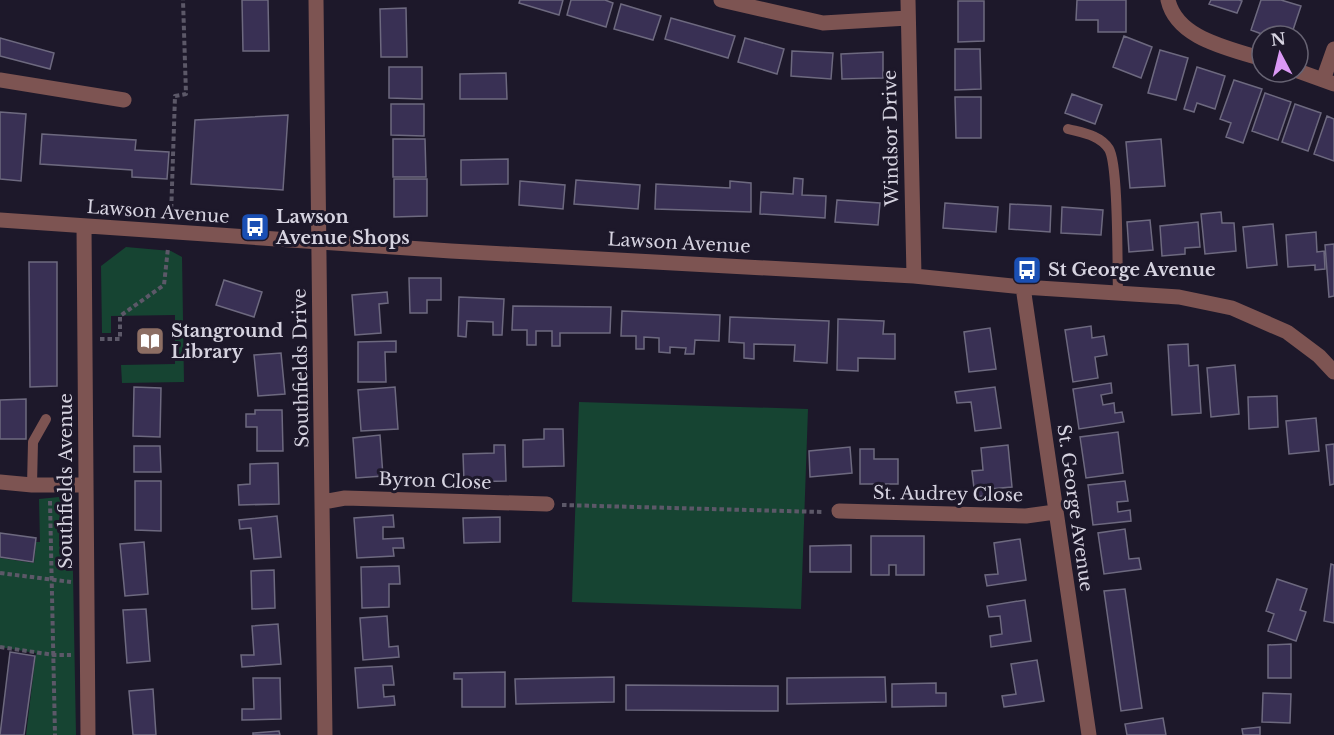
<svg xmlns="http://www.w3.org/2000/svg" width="1334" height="735" viewBox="0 0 1334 735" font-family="'Libre Baskerville',serif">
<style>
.green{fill:#164432}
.building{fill:#393054;stroke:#6d697f;stroke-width:1.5}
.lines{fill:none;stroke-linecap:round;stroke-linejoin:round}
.path{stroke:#5c5868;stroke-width:4;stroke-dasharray:4.5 3;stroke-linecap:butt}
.service{stroke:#7d5452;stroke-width:10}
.minor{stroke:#7d5452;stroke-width:15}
.labels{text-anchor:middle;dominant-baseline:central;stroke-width:6;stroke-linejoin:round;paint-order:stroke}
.street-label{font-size:18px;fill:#d6d3e0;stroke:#1d182a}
.poi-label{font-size:18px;font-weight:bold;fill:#d6d3e0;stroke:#1d182a;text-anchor:start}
</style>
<rect width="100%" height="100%" fill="#1d182a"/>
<path class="green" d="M126,247L171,251L182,257L184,382L122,383L121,365L175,364V315L111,316V333H102L101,266Z
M579,402L808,409L801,609L572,602Z
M59,497L69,507L72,521L76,735H26L36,653L0,647V558L34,563L36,542H40L39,499Z"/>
<path class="building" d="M242,0H268L269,51H243Z
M520,0H563L559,15L519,3Z
M571,0H605L613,3L606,27L567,15Z
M1077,0H1126V32H1098V20H1076Z
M1211,0H1239L1242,1L1237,13L1209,4Z
M1261,0H1281L1301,6L1291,36H1267L1251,30Z
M958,1H984V41L958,42Z
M621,4L661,16L653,40L614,29Z
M406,8L407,57H381L380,9Z
M671,18L735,36L728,58L665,39Z
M1124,36L1152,47L1141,78L1113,67Z
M0,38L54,53L50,69L0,56Z
M745,38L784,49L777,74L738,62Z
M955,49H980L981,89L955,90Z
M1160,50L1188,58L1176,100L1148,93Z
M792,51L833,53L831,79L791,76Z
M883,52V78L842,79L841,54Z
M389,67H422V99L389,98Z
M1197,67L1225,76L1215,109L1197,103L1194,112L1184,109Z
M506,73L507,99H460V74Z
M1234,80L1262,89L1243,143L1226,137L1231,123L1220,119Z
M1265,93L1291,102L1278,140L1252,131Z
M1072,94L1102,105L1095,124L1065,113Z
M955,97H981V138H956Z
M391,104H424V136L391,135Z
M1295,104L1321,113L1308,151L1282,142Z
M0,112L26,114L21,181L0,179Z
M288,115L283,190L191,184L195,120Z
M1327,116L1334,119V161L1314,154Z
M42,134L136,140L135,150L169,152L167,179L132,177V170L40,164Z
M393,139H425L426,177H393Z
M1161,139L1165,186L1130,188L1126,142Z
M508,159V184L461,185V160Z
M794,178L803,179L802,195L826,196L825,218L760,214L761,192L793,194Z
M394,179H427V216L394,217Z
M576,180L640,185L638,209L574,204Z
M520,181L565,185L563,209L519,205Z
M730,181L751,183V212L655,209L656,184L730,188Z
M837,200L880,203L878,225L835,222Z
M945,203L998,207L996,232L943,228Z
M1010,204L1051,206L1050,232L1009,229Z
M1062,207L1103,210L1101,235L1061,233Z
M1221,212L1222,223H1234L1236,251L1205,254L1201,214Z
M1150,220L1153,250L1129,252L1127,222Z
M1198,222L1200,247L1185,248V254L1162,256L1160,226Z
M1273,224L1277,265L1247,268L1243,227Z
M1316,232L1317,252L1324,251L1325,269L1315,270V265L1288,267L1286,235Z
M1334,244V296L1329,297L1325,245Z
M29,262H57V386L30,387Z
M409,278H441V300H427V313H410Z
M224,280L262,292L254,317L216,305Z
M387,292L388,303L379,304L381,333L355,335L352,295Z
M459,297L504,299L502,335H493V322L467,321L466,337L458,336Z
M513,306L611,307L610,333H560V346H552V331H536V345H527V330H512Z
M622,311L720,315L719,341L695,340L694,354H685L686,348L670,347V353L659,352V338L644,337V349H636V336H621Z
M730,317L829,321L827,363L794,361L795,345L754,344V359L744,358V343L729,342Z
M838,319L884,321L883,334H895V359L858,358V371L837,370Z
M1091,326L1092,338L1104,336L1107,355L1095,357L1098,378L1073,382L1065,330Z
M990,328L996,369L969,372L964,332Z
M396,341V352H385L386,382H358V342Z
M1188,344L1189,366L1198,365L1201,413L1172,415L1168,345Z
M281,353L285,394L258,396L254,355Z
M1235,365L1239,414L1211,417L1207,368Z
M1111,383L1112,393L1101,395L1103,405L1114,403L1115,413L1122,412L1124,422L1079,429L1073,389Z
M134,387L161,388L160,437L133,436Z
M395,387L398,429L361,431L358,390Z
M995,387L1001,428L975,431L971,402L957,403L955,392Z
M1277,396L1278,427L1249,429L1248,397Z
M26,399V439H0V400Z
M255,410H282L283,451H257V427H246V414H255Z
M1316,418L1319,451L1289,454L1286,421Z
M544,429H563L564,466L523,467V440L544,439Z
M1118,432L1123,473L1086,478L1080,437Z
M380,435L383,476L356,478L353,438Z
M1334,444V484L1330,485L1326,445Z
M494,445H505L506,481L464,482L463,454L494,453Z
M1008,445L1012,487L990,489L991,495L975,497L972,471L983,470L981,448Z
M134,446H160L161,472H134Z
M850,447L852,473L810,477L809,451Z
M860,449H874V459H898V484H860Z
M278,463L279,504L239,505L238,485L250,484V464Z
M135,481H161V531L135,530Z
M1125,481L1128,501L1117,502L1118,512L1130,510L1131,521L1093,525L1088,485Z
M393,515L394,527H383V539L403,538L404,548H393L394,556L357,558L354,518Z
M277,516L281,557L254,559L251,528L240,529L239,520Z
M500,517V542L464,543L463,518Z
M1125,529L1129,559L1139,558L1141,569L1104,574L1098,533Z
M0,533L36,538L33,562L0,557Z
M871,536H924V575H896V565H889V575H871Z
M1020,539L1026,580L987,586L985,575L998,574L994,543Z
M144,542L148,594L125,596L120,544Z
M851,545V572H810V546Z
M1331,564L1334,565V623L1324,621Z
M399,566L400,584H389V607L362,608L361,567Z
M274,570L275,608L252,609L251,571Z
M1277,579L1307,589L1300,610L1306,612L1296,641L1268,631L1274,614L1266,611Z
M1125,589L1142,708L1121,711L1104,591Z
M1025,600L1031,641L991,647L990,636L1002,634L1000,616L989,617L987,606Z
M146,609L150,661L127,663L123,610Z
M387,616L389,647L398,646L399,657L363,660L360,618Z
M278,624L281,664L242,667L241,655H254L252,626Z
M1291,644V678H1268V645Z
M10,652L35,656L24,735H0Z
M1037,660L1044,701L1004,707L1002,696L1016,694L1011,664Z
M392,666L394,685H383L384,697L394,696L395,705L358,708L355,668Z
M505,672V707H462V679H454V673Z
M614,677V702L516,704L515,679Z
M885,677L886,702L787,704V678Z
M253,678H280L281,719L242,720V709H254Z
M936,683V693H946V706L892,707V684Z
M626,685L778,686V711L626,710Z
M153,689L156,735H133L129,691Z
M1263,693L1291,694L1290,723L1262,722Z
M1163,718L1166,735H1127L1125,724Z
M1260,727V735H1243L1242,729Z
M279,731L280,735H253V733Z"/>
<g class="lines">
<path class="path" d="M171,216L175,96L186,94L183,0
M100,339H120V316L164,285L168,248
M50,501L55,735
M562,505L822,512
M0,573L71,582
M0,647L54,655H71"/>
<path class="service" d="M1068,129C1083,133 1100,135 1109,149C1119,166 1117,267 1118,293
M32,485L33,442L46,419"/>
<path class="minor" d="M316,0C317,245 323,490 325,735
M721,0L823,23L908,18
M908,0L914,276
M1168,0C1177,39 1229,48 1262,59
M1298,71L1334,84
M0,80L124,100
M1323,80L1334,49
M0,220L451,251L914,276L1023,287L1179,297L1232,308L1287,332L1319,356L1334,372
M84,226L88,735
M1023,287L1089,735
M0,482L32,485H86
M323,502L345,498L547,504
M839,511L1026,516L1055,512"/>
</g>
<defs>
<g id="bus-square" transform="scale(1.5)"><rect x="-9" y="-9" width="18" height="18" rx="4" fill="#1a4fb4" stroke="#1d182a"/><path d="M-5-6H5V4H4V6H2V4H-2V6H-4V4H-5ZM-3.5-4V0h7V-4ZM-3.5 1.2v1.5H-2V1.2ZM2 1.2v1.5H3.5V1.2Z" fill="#fff"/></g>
<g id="library-square" transform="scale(1.5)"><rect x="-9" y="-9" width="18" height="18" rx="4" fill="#8d6e63" stroke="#1d182a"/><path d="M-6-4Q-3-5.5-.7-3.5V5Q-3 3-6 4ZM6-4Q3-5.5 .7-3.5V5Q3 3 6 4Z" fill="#fff"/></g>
</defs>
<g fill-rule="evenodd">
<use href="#bus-square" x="255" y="227"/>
<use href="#bus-square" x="1027" y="270"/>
<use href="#library-square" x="150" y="341"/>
</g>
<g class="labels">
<g class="street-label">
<text transform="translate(891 138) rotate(-91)">Windsor Drive</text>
<text transform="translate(158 212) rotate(4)">Lawson Avenue</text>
<text transform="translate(679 243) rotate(3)">Lawson Avenue</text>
<text transform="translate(301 368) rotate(-91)">Southfields Drive</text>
<text transform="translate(66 481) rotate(-90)">Southfields Avenue</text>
<text transform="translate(435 481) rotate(2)">Byron Close</text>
<text transform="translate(948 494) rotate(1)">St. Audrey Close</text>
<text transform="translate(1075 508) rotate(82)">St. George Avenue</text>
</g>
<g class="poi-label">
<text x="276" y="217">Lawson<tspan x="276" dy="21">Avenue Shops</tspan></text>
<text x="1048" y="270">St George Avenue</text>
<text x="171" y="331">Stanground<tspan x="171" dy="21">Library</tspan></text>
</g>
</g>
<g transform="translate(1280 54) rotate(353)"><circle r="28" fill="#1d182a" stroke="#676373" stroke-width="1.5"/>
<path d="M0-4.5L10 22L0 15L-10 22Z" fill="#db99f5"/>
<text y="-9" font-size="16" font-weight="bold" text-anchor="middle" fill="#d6d3e0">N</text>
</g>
</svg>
